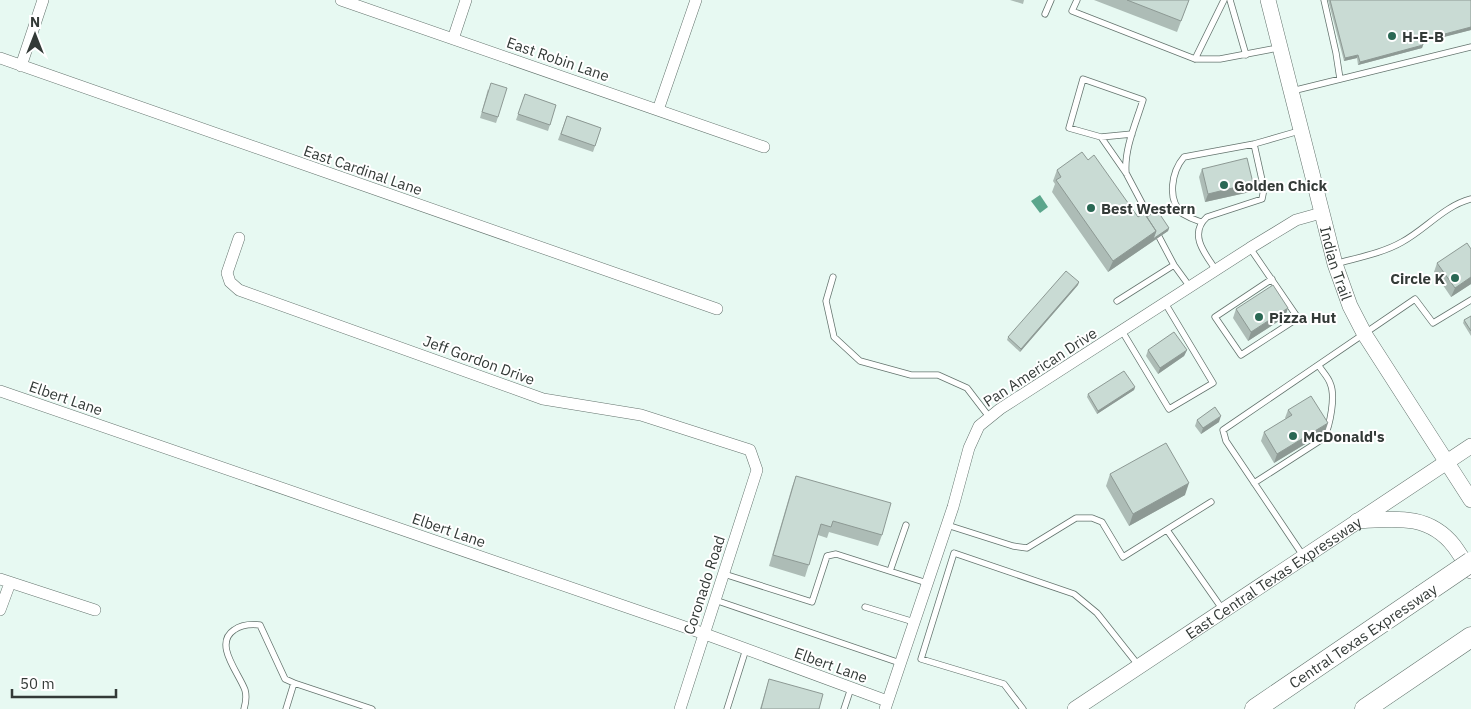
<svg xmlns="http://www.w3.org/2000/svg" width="1471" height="709" viewBox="0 0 1471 709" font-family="'IBM Plex Sans',sans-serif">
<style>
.water{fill:#5ba68c}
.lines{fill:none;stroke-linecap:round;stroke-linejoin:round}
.lane-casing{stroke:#64746e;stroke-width:7}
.street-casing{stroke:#64746e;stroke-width:12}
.secondary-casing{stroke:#64746e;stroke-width:16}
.highway-casing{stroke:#64746e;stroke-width:21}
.lane{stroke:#fff;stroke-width:5.5}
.street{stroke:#fff;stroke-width:11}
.secondary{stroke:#fff;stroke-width:15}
.highway{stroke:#fff;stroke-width:20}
.highway-bridge-casing{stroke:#64746e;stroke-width:21;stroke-linecap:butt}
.highway-bridge{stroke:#fff;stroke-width:20}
.wall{fill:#adbcb6}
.shaded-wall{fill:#8d9994}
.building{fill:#c9dbd4;stroke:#8d9994}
.poi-dot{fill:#2a6854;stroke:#fff;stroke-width:2}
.labels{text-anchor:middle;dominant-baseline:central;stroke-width:4;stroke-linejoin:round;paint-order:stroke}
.poi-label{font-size:15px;font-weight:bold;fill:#333a37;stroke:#fff;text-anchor:start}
.street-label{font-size:15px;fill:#333a37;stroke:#fff}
</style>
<rect width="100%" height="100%" fill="#e7f9f2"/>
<path class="water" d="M1040,195L1048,207L1040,213L1031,201Z"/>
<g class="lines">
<g class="lane-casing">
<path id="lane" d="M1077,0L1072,11L1195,59H1220L1278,48
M1230,0L1246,55
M1324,0L1336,53L1340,79
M1045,14L1051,0
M1195,59L1224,0
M1292,91L1471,47
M1101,137L1132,134
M1126,173C1124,149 1136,123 1143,100L1083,79L1069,128L1101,137L1126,173L1152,222
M1201,222C1195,220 1188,217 1183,214C1166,200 1172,171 1184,157L1254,144
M1156,231L1174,265L1190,287
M1250,248L1298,318L1241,355L1215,317L1272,279
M1335,264C1356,258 1383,253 1402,242C1426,229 1444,206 1471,199
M1216,270C1205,254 1188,234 1207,217L1262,199L1264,189L1254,144L1299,131
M833,277L826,301L834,337L860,361L911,375H938L967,388L990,418
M1117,301L1174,265
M1122,331L1169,409L1213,383L1165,303
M1254,483L1324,438C1330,425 1336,396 1330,383C1328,377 1322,371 1319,366
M947,525L1013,546L1027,548L1076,518H1092L1102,522L1123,557L1211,502
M1167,530L1223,610
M1304,557L1226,441L1223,430L1415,299L1433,323L1471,300
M890,571L906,525
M724,574L812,602L827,556L836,554L927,583
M715,600L900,663
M865,607L914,622
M244,709C246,702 247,697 245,690C239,673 213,644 234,630C241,625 251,624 260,625L285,679L294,683
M286,709L294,683L372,709
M727,709L746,649
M844,709L851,688
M1023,709L1004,684L921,659L954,553L1074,594L1097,613L1139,666"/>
</g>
<g class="street-casing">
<path id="street" d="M341,0L764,147
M453,39L466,0
M0,58L717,309
M21,66L43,0
M658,110L696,0
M239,238L227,273L230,282L239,290L543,399L641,415L750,450L757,470L680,709
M0,391L705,634L887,701
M0,579L95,610
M0,610L10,583
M885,709L953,507L969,448L979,426L1000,409L1250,248L1296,220L1321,213"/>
</g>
<g class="secondary-casing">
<g id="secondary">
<path id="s1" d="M1268,0L1335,264L1350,306L1365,335L1471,500"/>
<path d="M1357,521C1394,519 1428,513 1454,546C1460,554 1465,563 1471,571"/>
<path id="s2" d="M1075,709L1471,446"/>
</g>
</g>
<g class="highway-casing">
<path id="highway" d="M1255,709L1421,596
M1365,709L1471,637"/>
</g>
<use href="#lane" class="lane"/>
<use href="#street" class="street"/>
<use href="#secondary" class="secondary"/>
<use href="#highway" class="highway"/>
<g class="highway-bridge-casing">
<path id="highway-bridge" d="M1421,596L1471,562"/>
</g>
<use href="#highway-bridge" class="highway-bridge"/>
</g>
<path class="wall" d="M1010,0H1024L1023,4Z
M1094,0H1189L1177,32Z
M1328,0H1471V30L1422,42L1423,45L1422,48L1358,65L1357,58L1344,61Z
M488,89L498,117L496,123L480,118Z
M525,94L556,105L548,131L516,120Z
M567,116L601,128L593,152L558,140Z
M1088,160L1138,217H1147L1169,228L1168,231L1108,272L1052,192L1055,184L1053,181L1057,170Z
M1202,169L1253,183L1250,192L1205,202L1199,177Z
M1471,249V284L1451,297L1434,272L1437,263Z
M1078,285L1020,352L1007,340L1008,337Z
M1236,309L1285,317L1248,341L1233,318Z
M1471,316V336L1463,323L1464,320Z
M1148,350H1187L1184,356L1158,374L1146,356Z
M1135,387L1134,390L1097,414L1087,397L1088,394Z
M1288,410L1325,432L1274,463L1261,441L1264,432L1286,419L1285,418Z
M1197,420L1219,422L1201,434L1195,426Z
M1110,474L1185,495L1129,526L1106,486Z
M796,476L882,535L878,546L829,532L827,538L818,535L805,577L769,566L792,487Z
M769,679L819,709H760Z"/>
<path class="shaded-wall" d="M1471,27V30L1421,43L1422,40Z
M1423,45L1422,48L1358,65L1360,62Z
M1358,55L1357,58L1344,61L1345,58Z
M1253,183L1250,192L1205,202L1208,194Z
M1169,228L1168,231L1108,272L1113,261L1156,231Z
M1471,277V284L1451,297L1455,288Z
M1079,282L1078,285L1020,352L1021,349Z
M1288,308L1285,317L1248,341L1251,332Z
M1187,350L1184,356L1158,374L1160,368Z
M1135,387L1134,390L1097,414L1098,411Z
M1221,416L1219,422L1201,434L1203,428Z
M1328,423L1325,432L1274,463L1277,454Z
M1189,483L1185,495L1129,526L1133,514Z"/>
<path class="building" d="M1127,0H1189L1181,21Z
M1330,0H1471V27L1422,40L1423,45L1360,62L1358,55L1345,58Z
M491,83L507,88L498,117L482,112Z
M525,94L556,105L550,125L518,114Z
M567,116L601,128L595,146L561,134Z
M1082,152L1088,160L1094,155L1138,217L1144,213L1156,231L1113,261L1056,180L1061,177L1057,170Z
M1247,158L1253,183L1208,194L1202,169Z
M1157,210L1169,228L1153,239L1156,231L1147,217Z
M1467,243L1471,249V277L1455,288L1437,263Z
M1066,271L1079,282L1021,349L1008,337Z
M1273,285L1288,308L1251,332L1236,309Z
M1471,316V331L1464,320Z
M1174,332L1187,350L1160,368L1148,350Z
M1124,371L1135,387L1098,411L1088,394Z
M1311,396L1328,423L1277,454L1264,432L1292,415L1288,410Z
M1215,407L1221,416L1203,428L1197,420Z
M1166,443L1189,483L1133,514L1110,474Z
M796,476L891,503L882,535L833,521L831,527L821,524L809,565L773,555Z
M769,679L823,694L819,709H761Z"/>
<g class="poi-dot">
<circle cx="1392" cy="36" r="5"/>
<circle cx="1224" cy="185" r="5"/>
<circle cx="1091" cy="208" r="5"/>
<circle cx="1455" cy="278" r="5"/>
<circle cx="1259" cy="317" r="5"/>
<circle cx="1293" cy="436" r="5"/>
</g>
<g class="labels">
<g class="poi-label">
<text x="1402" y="36">H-E-B</text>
<text x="1234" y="185">Golden Chick</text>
<text x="1101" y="208">Best Western</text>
<text x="1445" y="278" text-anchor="end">Circle K</text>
<text x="1269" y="317">Pizza Hut</text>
<text x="1303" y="436">McDonald's</text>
</g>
<g class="street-label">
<text transform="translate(558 59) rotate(19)">East Robin Lane</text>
<text transform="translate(363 170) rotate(19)">East Cardinal Lane</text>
<text stroke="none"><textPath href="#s1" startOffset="272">Indian Trail</textPath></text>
<text transform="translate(479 360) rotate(20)">Jeff Gordon Drive</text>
<text transform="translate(1040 367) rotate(-33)">Pan American Drive</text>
<text transform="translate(66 398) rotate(19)">Elbert Lane</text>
<text transform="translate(449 530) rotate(19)">Elbert Lane</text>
<text stroke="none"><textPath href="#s2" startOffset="238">East Central Texas Expressway</textPath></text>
<text transform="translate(704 585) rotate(-72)">Coronado Road</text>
<text transform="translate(1363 636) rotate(-34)">Central Texas Expressway</text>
<text transform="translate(831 665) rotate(20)">Elbert Lane</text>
</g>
</g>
<g transform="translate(35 35)" stroke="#ffffff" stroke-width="4" paint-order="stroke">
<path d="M0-4L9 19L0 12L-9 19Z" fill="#333a37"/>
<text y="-8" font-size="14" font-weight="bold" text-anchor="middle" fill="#333a37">N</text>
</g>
<path d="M12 689v8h104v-8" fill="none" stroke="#333a37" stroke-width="2.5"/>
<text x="20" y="689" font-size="15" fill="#333a37" stroke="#ffffff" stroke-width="4" paint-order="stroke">50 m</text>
</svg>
